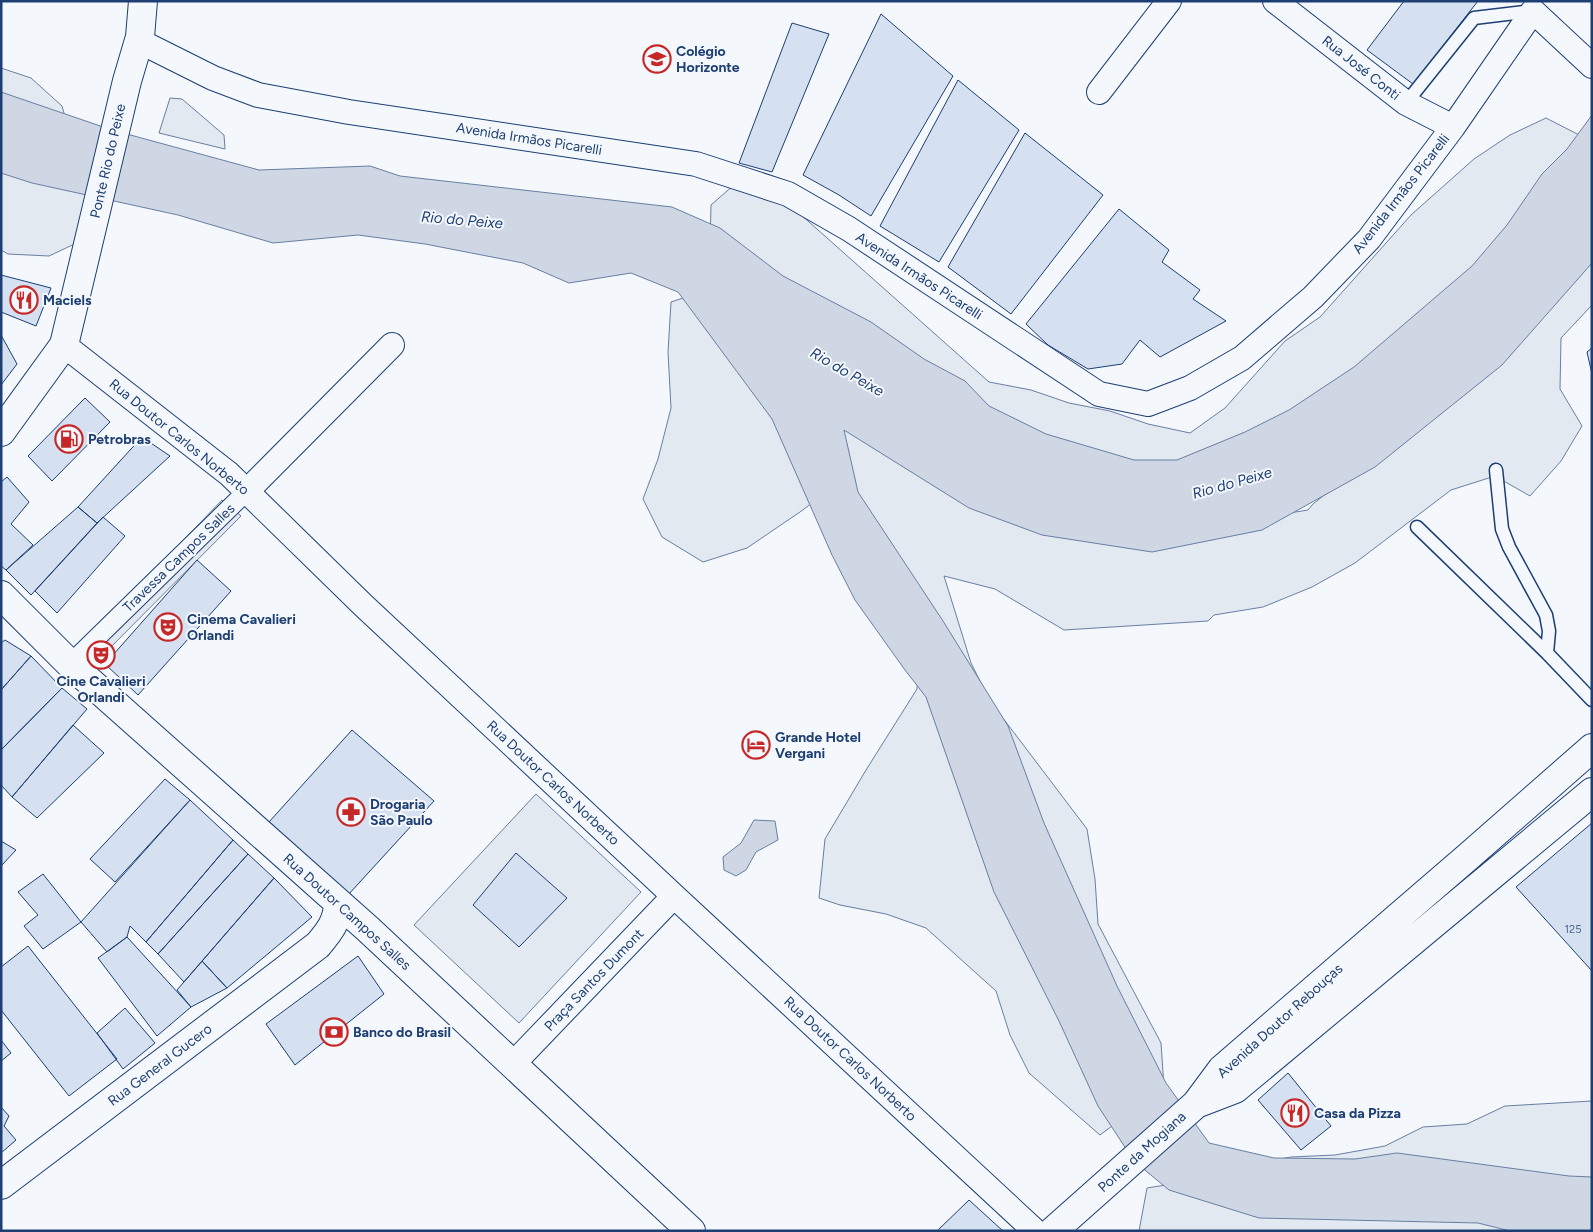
<svg xmlns="http://www.w3.org/2000/svg" width="1593" height="1232" viewBox="0 0 1593 1232" font-family="Figtree,sans-serif">
<style>
.green{fill:#e3e9f0;stroke:#687fa3}
.parking{fill:#e3e8f0;stroke:#687fa3}
.water{fill:#cfd7e4;stroke:#687fa3}
.building{fill:#d5e0f0;stroke:#1d3f73}
.lines{fill:none;stroke-linecap:round;stroke-linejoin:round}
.service-casing{stroke:#1d3f73;stroke-width:15}
.pedestrian-casing{stroke:#1d3f73;stroke-width:20}
.minor-casing{stroke:#1d3f73;stroke-width:26}
.tertiary-casing{stroke:#1d3f73;stroke-width:30}
.service{stroke:#f4f7fb;stroke-width:12}
.pedestrian{stroke:#f4f7fb;stroke-width:18}
.minor{stroke:#f4f7fb;stroke-width:24}
.tertiary{stroke:#f4f7fb;stroke-width:28}
.labels{text-anchor:middle;dominant-baseline:central;stroke-width:4;stroke-linejoin:round;paint-order:stroke}
.number-label{font-size:11px;fill:#4b6792}
.poi-label{font-size:14px;font-weight:bold;fill:#1d3f73;stroke:#f4f7fb;text-anchor:start}
.street-label{font-size:14px;fill:#1d3f73;stroke:#f4f7fb}
.water-label{font-size:15px;font-style:italic;fill:#1d3f73;stroke:#f4f7fb}
</style>
<rect width="100%" height="100%" fill="#f4f7fb"/>
<path class="green" d="M1,68L31,78L62,106L76,154L86,197L85,239L49,256L8,254L1,250Z
M170,98L182,99L224,135L225,149L159,133Z
M1546,118L1585,138L1560,214L1208,526L1308,510L1313,504L1457,389L1592,245V305L1561,338L1560,389L1582,426L1561,461L1530,496L1495,476L1451,490L1355,563L1312,587L1263,607L1214,615L1208,621L1064,630L995,589L944,576L971,663L990,701L1087,829L1095,879L1098,924L1161,1043L1164,1087L1100,1135L1029,1073L1010,1035L996,991L926,928L886,914L840,905L819,898L825,839L866,770L917,689L919,638L832,488L800,512L747,548L703,562L662,537L643,499L658,459L671,408L668,352L671,302L714,288L710,246L711,205L743,177L781,197L989,382L1031,390L1069,403L1110,411L1148,424L1190,433L1225,408L1285,341L1320,317L1411,215L1474,159L1510,135Z
M536,794L641,892L519,1023L414,925Z
M1592,1101V1231H1139L1147,1188L1197,1180L1241,1166L1291,1157L1335,1155L1385,1146L1423,1127L1467,1124L1505,1106Z"/>
<path class="parking" d="M222,500L241,516L98,660L82,646Z"/>
<path class="water" d="M1,92L112,130L259,170L370,166L400,176L672,207L720,228L783,276L871,322L924,359L965,381L989,406L1046,434L1134,460H1177L1245,432L1289,410L1354,367L1472,266L1507,225L1542,174L1567,149L1592,115V263L1502,365L1375,467L1262,530L1152,552L1042,535L969,508L844,430L858,492L943,621L1008,726L1044,823L1117,986L1166,1083L1209,1143L1274,1158L1355,1159L1397,1153L1569,1176L1592,1177V1231H1510L1478,1223L1259,1218L1169,1190L1134,1161L1098,1106L1059,1021L994,892L926,697L905,670L855,600L832,555L772,419L678,292L631,273L569,283L523,263L425,244L358,235L273,243L178,215L32,183L1,173Z
M754,820L775,821L778,840L756,852L746,870L736,876L724,870L723,857L741,843Z"/>
<path class="building" d="M1404,1H1478L1413,84L1367,50Z
M881,14L953,76L871,216L839,195L803,175Z
M792,23L829,34L772,172L739,163Z
M958,80L1019,130L939,262L880,226Z
M1025,133L1103,195L1011,314L948,267Z
M1119,209L1169,250L1162,262L1200,290L1193,299L1226,321L1160,357L1140,340L1122,364L1088,369L1048,345L1026,324Z
M1,275L51,288L36,326L1,312Z
M1,335L17,364L1,385Z
M1592,348V374L1587,352Z
M85,398L110,422L52,481L28,456Z
M142,437L170,456L97,523L78,507Z
M7,477L29,502L11,524L33,545L6,570L1,566V482Z
M78,507L97,523L31,595L6,570Z
M103,517L125,536L57,613L35,591Z
M197,560L231,591L138,695L105,664Z
M5,640L31,656L1,690V643Z
M31,656L62,688L1,750V690Z
M62,688L87,709L12,797L1,785V750Z
M73,725L104,753L37,818L12,797Z
M352,730L434,801L348,895L269,822Z
M165,779L190,800L115,882L90,859Z
M190,800L233,840L146,942L130,926L127,937L107,952L81,922Z
M1592,823V971L1516,887Z
M233,840L248,854L158,954L146,942Z
M1,841L16,850L1,866Z
M516,853L567,898L519,947L473,905Z
M248,854L274,878L184,982L158,954Z
M43,874L81,922L43,949L24,926L38,915L18,892Z
M274,878L312,917L227,988L202,961Z
M127,937L191,1007L157,1036L98,958Z
M28,946L117,1059L69,1096L1,1010V967Z
M358,956L384,994L295,1065L266,1024Z
M202,961L227,988L191,1007L177,990Z
M125,1008L155,1043L123,1069L97,1033Z
M1,1040L11,1053L1,1061Z
M1288,1073L1331,1126L1301,1150L1258,1100Z
M1,1107L9,1116L4,1126L16,1140L1,1153Z
M969,1200L1003,1231H937Z"/>
<g class="lines">
<g class="service-casing">
<path id="service" d="M1406,103L1474,18L1532,11
M1496,470L1502,529L1509,547L1546,615L1549,631L1547,653
M1417,527L1547,653L1592,700"/>
</g>
<g class="pedestrian-casing">
<path id="pedestrian" d="M70,664L247,491"/>
</g>
<g class="minor-casing">
<path id="minor" d="M1275,1L1406,103L1453,127
M1533,11L1592,66
M139,41L213,78L258,95L349,112L696,164L788,194L849,229L1099,394L1148,404L1190,388L1242,358L1313,297L1369,239L1453,127L1533,11
M1099,92L1169,1
M64,345L229,474L363,605L674,896L1035,1231
M247,491L392,345
M513,1064L674,896"/>
</g>
<g class="tertiary-casing">
<path id="tertiary" d="M1,432L64,345L127,81L140,37L143,1
M1,595L70,664L368,929L691,1231
M1196,1104L1235,1089L1592,792
M1,1185L318,945C329,932 338,921 338,903
M1053,1231L1196,1104L1222,1069L1470,855L1592,748"/>
</g>
<use href="#service" class="service"/>
<use href="#pedestrian" class="pedestrian"/>
<use href="#minor" class="minor"/>
<use href="#tertiary" class="tertiary"/>
</g>
<defs>
<g id="school-ring" transform="scale(1.4375)"><circle r="9.5" fill="#f4f7fb" stroke="#c62828" stroke-width="1.5"/><path d="M0-5L7-2L0 1L-7-2ZM-4 1L0 2.5L4 1V4Q0 6-4 4Z" fill="#c62828"/></g>
<g id="restaurant-ring" transform="scale(1.4375)"><circle r="9.5" fill="#f4f7fb" stroke="#c62828" stroke-width="1.5"/><path d="M-5-6h1v4h1v-4h1v4h1v-4h1v5L-1.5 .5V6h-2V.5L-5-1ZM5-6V6H3V1.5H1.5Q1.5-4 5-6Z" fill="#c62828"/></g>
<g id="fuel-ring" transform="scale(1.4375)"><circle r="9.5" fill="#f4f7fb" stroke="#c62828" stroke-width="1.5"/><path d="M-5.5-6h7V0h2V4h1.3V-2.5L3-4.5l.8-.8L6-3V5H2.5V1h-1V6h-7ZM-4.2-4.7v3.2H.2V-4.7Z" fill="#c62828"/></g>
<g id="theatre-ring" transform="scale(1.4375)"><circle r="9.5" fill="#f4f7fb" stroke="#c62828" stroke-width="1.5"/><path d="M-5-5.5Q0-4 5-5.5V0Q5 5 0 6Q-5 5-5 0ZM-3.3-2.5H-1v1.5H-3.3ZM1-2.5H3.3v1.5H1ZM-2.8 1Q0 5.5 2.8 1Z" fill="#c62828"/></g>
<g id="hotel-ring" transform="scale(1.4375)"><circle r="9.5" fill="#f4f7fb" stroke="#c62828" stroke-width="1.5"/><path d="M-6-4.5h1.5V1H6V5H4.5V3h-9V5H-6ZM-4 0a1.8 1.8 0 1 1 3.6 0ZM.5 0V-2.5h3Q6-2.5 6 0Z" fill="#c62828"/></g>
<g id="pharmacy-ring" transform="scale(1.4375)"><circle r="9.5" fill="#f4f7fb" stroke="#c62828" stroke-width="1.5"/><path d="M-2-6h4v4h4v4h-4v4h-4v-4h-4v-4h4Z" fill="#c62828"/></g>
<g id="bank-ring" transform="scale(1.4375)"><circle r="9.5" fill="#f4f7fb" stroke="#c62828" stroke-width="1.5"/><path d="M-6-4H6V4H-6ZM0-2.3a2.3 2.3 0 1 0 0 4.6a2.3 2.3 0 1 0 0-4.6Z" fill="#c62828"/></g>
</defs>
<g fill-rule="evenodd">
<use href="#school-ring" x="657" y="59"/>
<use href="#restaurant-ring" x="24" y="300"/>
<use href="#fuel-ring" x="69" y="439"/>
<use href="#theatre-ring" x="168" y="627"/>
<use href="#theatre-ring" x="101" y="655"/>
<use href="#hotel-ring" x="756" y="745"/>
<use href="#pharmacy-ring" x="351" y="812"/>
<use href="#bank-ring" x="334" y="1032"/>
<use href="#restaurant-ring" x="1295" y="1113"/>
</g>
<g class="labels">
<g class="number-label">
<text x="1573" y="929">125</text>
</g>
<g class="poi-label">
<text x="676" y="51">Colégio<tspan x="676" dy="16">Horizonte</tspan></text>
<text x="43" y="300">Maciels</text>
<text x="88" y="439">Petrobras</text>
<text x="187" y="619">Cinema Cavalieri<tspan x="187" dy="16">Orlandi</tspan></text>
<text x="101" y="681" text-anchor="middle">Cine Cavalieri<tspan x="101" dy="16">Orlandi</tspan></text>
<text x="775" y="737">Grande Hotel<tspan x="775" dy="16">Vergani</tspan></text>
<text x="370" y="804">Drogaria<tspan x="370" dy="16">São Paulo</tspan></text>
<text x="353" y="1032">Banco do Brasil</text>
<text x="1314" y="1113">Casa da Pizza</text>
</g>
<g class="street-label">
<text transform="translate(1361 68) rotate(38)">Rua José Conti</text>
<text transform="translate(529 139) rotate(9)">Avenida Irmãos Picarelli</text>
<text transform="translate(108 161) rotate(-77)">Ponte Rio do Peixe</text>
<text transform="translate(1401 194) rotate(-52)">Avenida Irmãos Picarelli</text>
<text transform="translate(919 276) rotate(33)">Avenida Irmãos Picarelli</text>
<text transform="translate(179 437) rotate(39)">Rua Doutor Carlos Norberto</text>
<text transform="translate(179 558) rotate(-44)">Travessa Campos Salles</text>
<text transform="translate(553 783) rotate(43)">Rua Doutor Carlos Norberto</text>
<text transform="translate(347 912) rotate(42)">Rua Doutor Campos Salles</text>
<text transform="translate(594 980) rotate(-46)">Praça Santos Dumont</text>
<text transform="translate(1280 1021) rotate(-42)">Avenida Doutor Rebouças</text>
<text transform="translate(850 1059) rotate(43)">Rua Doutor Carlos Norberto</text>
<text transform="translate(160 1065) rotate(-37)">Rua General Gucero</text>
<text transform="translate(1142 1152) rotate(-42)">Ponte da Mogiana</text>
</g>
<g class="water-label">
<text transform="translate(462 220) rotate(5)">Rio do Peixe</text>
<text transform="translate(847 372) rotate(30)">Rio do Peixe</text>
<text transform="translate(1232 483) rotate(-16)">Rio do Peixe</text>
</g>
</g>
<rect width="1593" height="1232" fill="none" stroke="#1d3f73" stroke-width="5"/>
</svg>
